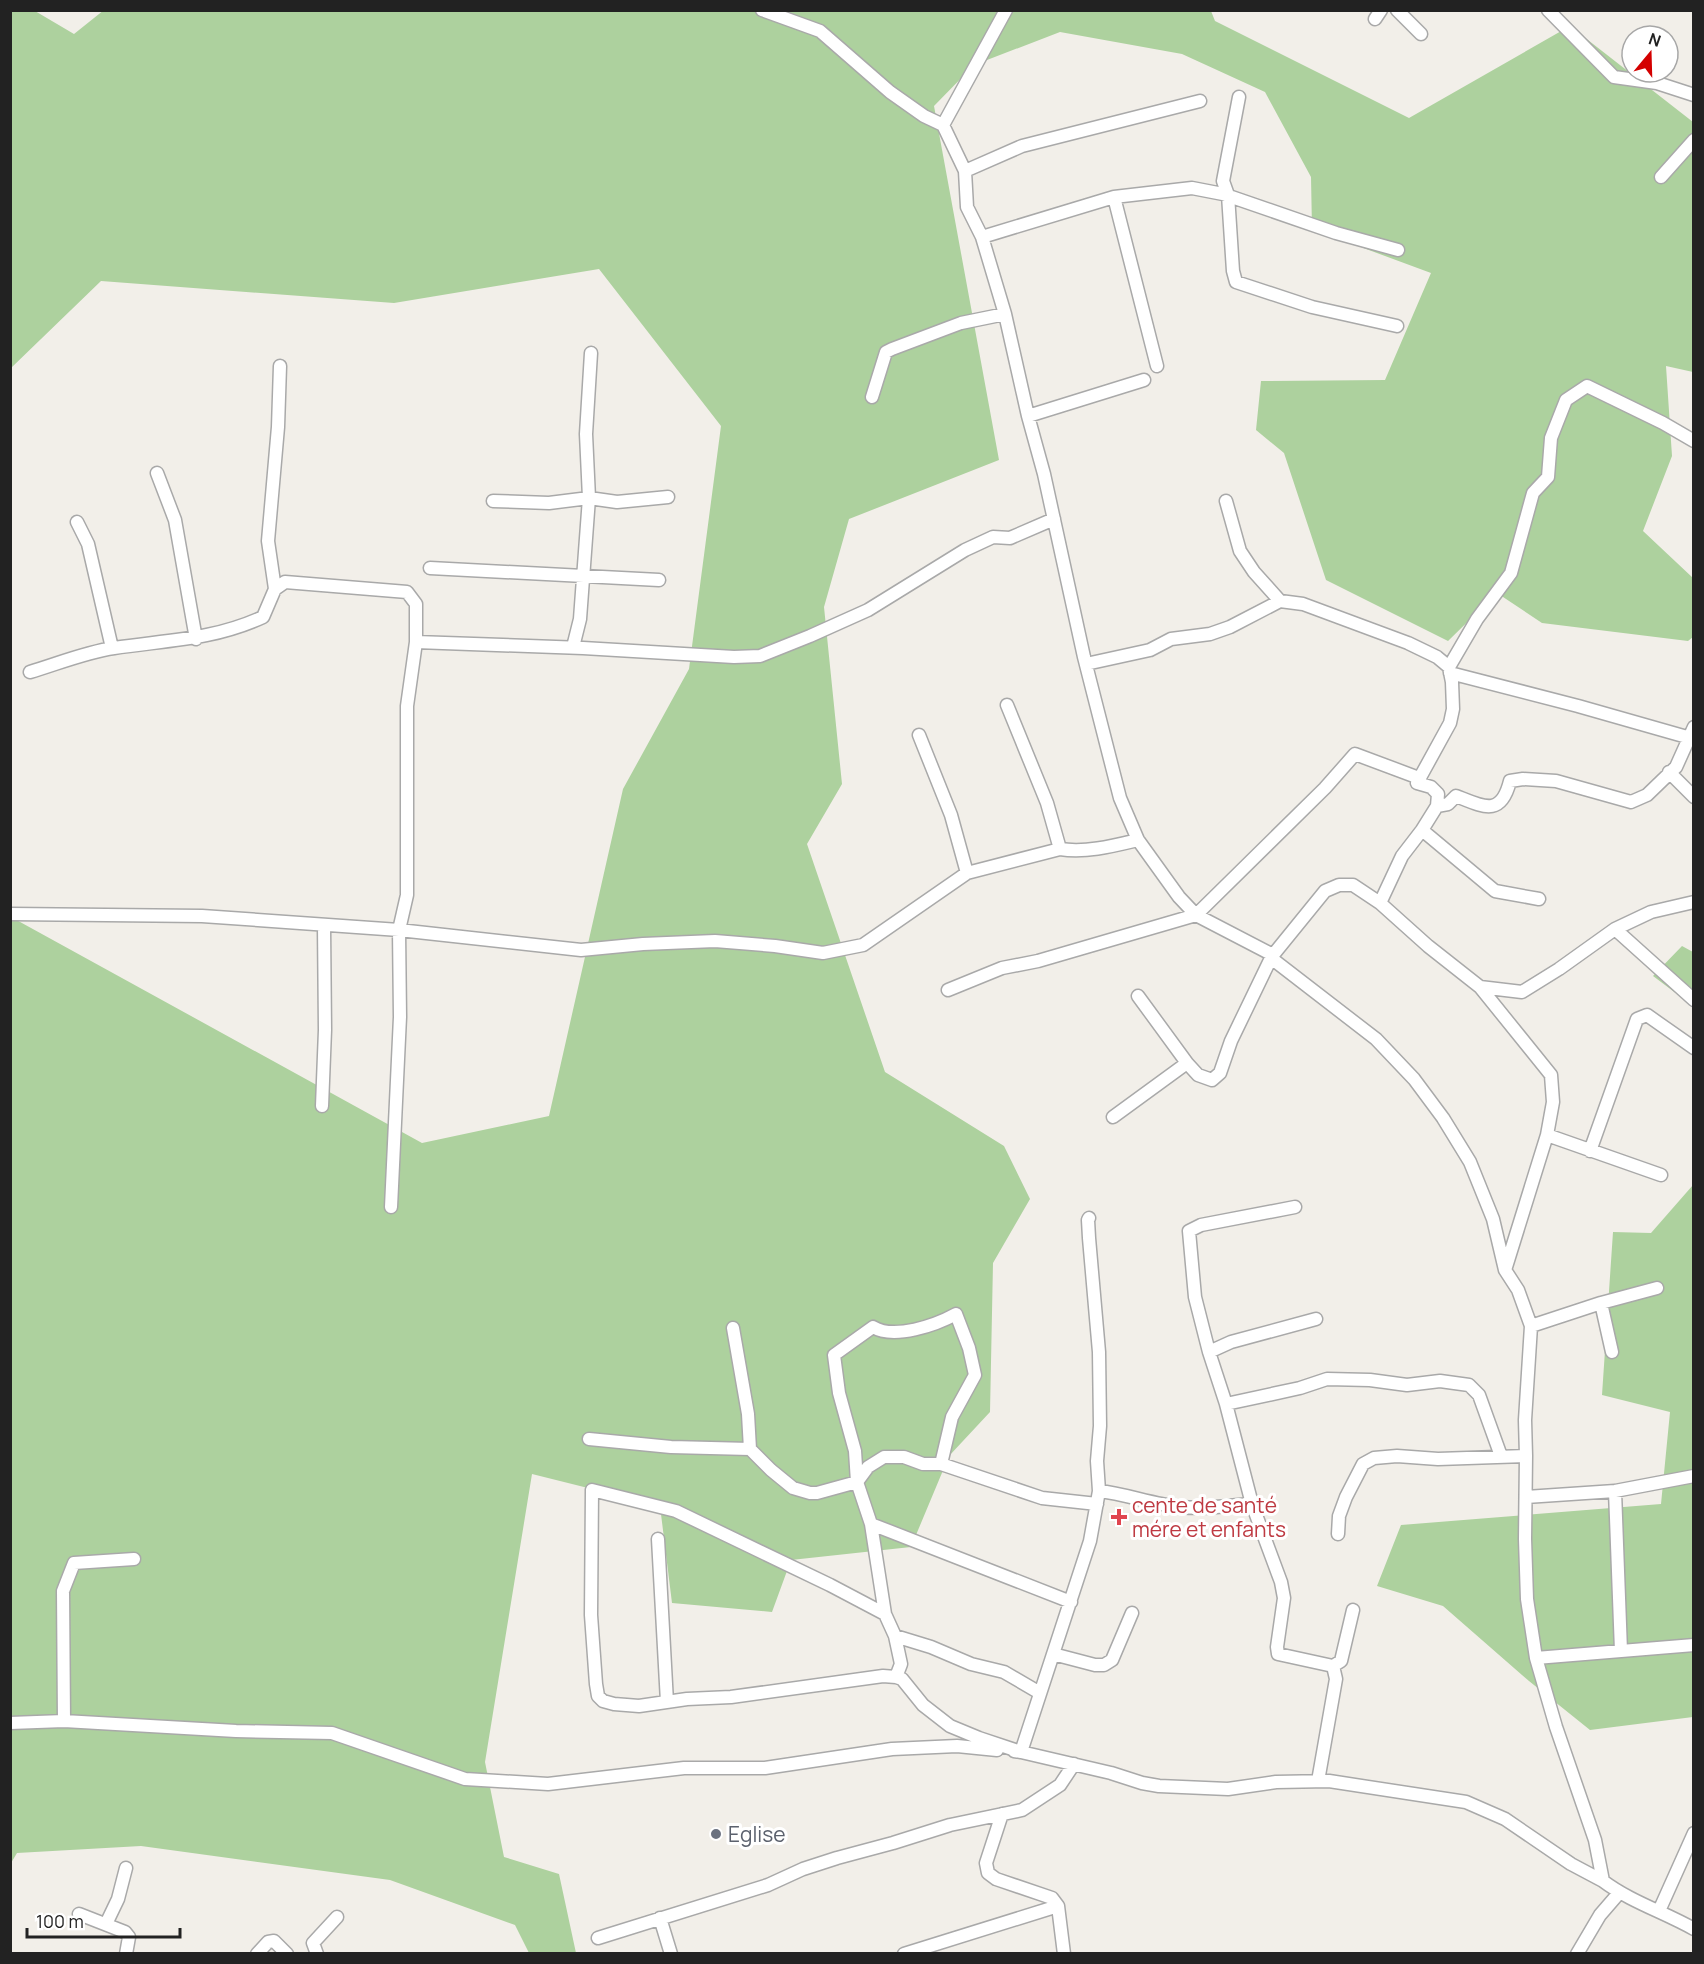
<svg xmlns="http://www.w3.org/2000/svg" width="1704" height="1964" viewBox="0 0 1704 1964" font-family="Manrope,sans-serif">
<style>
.forest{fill:#add19e}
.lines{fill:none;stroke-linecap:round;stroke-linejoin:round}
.minor-casing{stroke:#a9a9a9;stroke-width:15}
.minor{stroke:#fff;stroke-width:12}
.health-dot{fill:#e0444e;stroke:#fff;stroke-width:2}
.worship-dot{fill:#6b7280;stroke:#fff;stroke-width:2}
.labels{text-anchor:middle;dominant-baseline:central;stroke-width:6;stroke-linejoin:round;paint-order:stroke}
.health-label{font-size:21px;fill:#be3a42;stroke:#fff;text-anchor:start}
.worship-label{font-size:21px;fill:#5b616d;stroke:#fff;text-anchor:start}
</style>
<rect width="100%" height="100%" fill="#f2efe9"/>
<path class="forest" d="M104,10L1211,11L1215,21L1409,118L1570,26L1693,122V372L1666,366L1672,456L1643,531L1693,578V637L1688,641L1542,623L1497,593L1448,641L1326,580L1284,453L1256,430L1261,381L1385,380L1431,273L1312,229L1311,177L1265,92L1182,54L1060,32L974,65L934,106L999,460L849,519L824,607L842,784L807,844L885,1072L1004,1146L1030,1199L993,1263L990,1412L949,1456L911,1547L791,1560L772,1612L672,1603L660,1506L532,1474L485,1762L504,1857L559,1874L576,1953H529L515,1925L390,1880L141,1846L17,1853L11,1863V917L422,1143L549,1116L623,789L689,669L721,426L599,269L394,303L101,281L11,368V11H35L74,34Z
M1682,946L1693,952V1006L1653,976Z
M1693,1185V1717L1590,1730L1529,1681L1443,1606L1377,1586L1401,1525L1661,1504L1670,1412L1602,1395L1613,1232L1651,1233Z"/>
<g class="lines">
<g class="minor-casing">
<path id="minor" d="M762,10L820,31L890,92L924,116L943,125L965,171L967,207L982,237L1005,314L1028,416L1044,474L1084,657L1120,798L1138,840L1179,897L1196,915L1273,955L1271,958L1376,1039L1414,1079L1443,1118L1470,1162L1493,1219L1505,1270L1518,1290L1531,1326L1525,1420L1526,1456L1525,1539L1527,1599L1536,1658L1556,1727L1595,1840L1603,1881C1631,1902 1664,1912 1694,1929
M1397,10L1421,34
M1548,10L1614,77L1657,83L1694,95
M1375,19L1381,10
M1239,97L1223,181L1228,195L1233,271L1236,282L1312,307L1397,326
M943,125L1006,10
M965,171L1022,146L1200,101
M1661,177L1694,140
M1114,197L1157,366
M982,237L1114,197L1192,188L1223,194L1336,233L1398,250
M872,397L886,352L892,349L961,323L1005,314
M1028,416L1144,380
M157,473L175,520L196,639
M493,501L549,503L589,498L617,502L668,497
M1226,501L1240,551L1254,572L1280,601
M77,522L88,544L112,648
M430,568L659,580
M275,589L268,541L278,427L280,366
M416,642L583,648L734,657L760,656L810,636L868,610L965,550L993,537L1010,538L1054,519
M573,647L580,619L589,498L586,434L591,353
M1086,664L1150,650L1171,639L1210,634L1230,627L1280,601L1303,604L1408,643L1437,657L1449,667L1452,682L1453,709L1450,723L1417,783L1431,787L1438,794L1437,806
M1449,667L1477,619L1511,573L1533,493L1548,477L1551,438L1566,400L1587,386L1663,423L1694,441
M30,672C57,664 86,652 114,648C167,640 213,640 263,617L275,589L285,582L407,592L416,604V642L407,706V895L399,930L400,1017L391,1207
M1450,673L1578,706L1694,739
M1007,705L1047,803L1060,849
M919,735L951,815L967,873
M1669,772L1694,797
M1422,830L1495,891L1539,899
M1380,903L1402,856L1422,830L1437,806L1448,804L1456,796C1484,807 1501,817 1510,781L1523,779L1556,781L1631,802L1647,795L1676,767L1694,727
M10,914L202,916L399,930L581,950L643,944L715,941L775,946L823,953L863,945L967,873L1060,849C1086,853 1113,846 1138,840
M1615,929L1694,1000
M1273,955L1325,891L1339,885H1353L1380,903L1428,946L1480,987L1551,1075L1553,1102L1547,1135L1506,1267
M1480,987L1522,992L1559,969L1615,929L1651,912L1694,902
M948,990L1002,968L1038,961L1196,915L1325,788L1355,754L1419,778
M1138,996L1187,1063L1198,1075L1212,1080L1220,1073L1231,1041L1271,958
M322,1106L325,1030L324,926
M1113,1117L1187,1063
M1547,1135L1661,1175
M1590,1151L1637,1019L1647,1015L1694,1048
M1295,1207L1201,1225L1189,1231L1195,1297L1209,1352L1226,1404L1252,1504L1281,1582L1284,1598L1277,1647L1278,1654L1333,1666L1341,1661L1353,1610
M1601,1303L1612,1352
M1531,1326L1601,1303L1657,1288
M733,1328L748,1414L750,1449L771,1470L793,1488L810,1493H817L857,1482L868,1467L884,1457H904L923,1464H941L1042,1498L1097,1504
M1209,1352L1231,1342L1316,1319
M1226,1404L1300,1388L1327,1379L1370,1380L1407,1385L1440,1381L1469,1385L1479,1395L1501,1456
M589,1439L671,1447L750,1449
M1099,1491C1127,1494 1154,1505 1182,1507C1205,1510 1228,1505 1252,1504
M1615,1491L1621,1651
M1526,1497L1615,1491L1694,1476
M871,1524L1071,1602
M1338,1534L1339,1516L1346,1497L1363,1464L1374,1458L1397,1456L1438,1459L1526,1456
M658,1539L667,1702
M885,1614L871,1524L857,1482L855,1451L839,1393L834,1355L873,1327C894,1340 936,1325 956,1314L969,1348L975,1375L952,1417L941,1464
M895,1636L931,1647L971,1664L1004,1672L1040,1693
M1053,1654L1095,1665H1104L1112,1660L1132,1613
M1536,1658L1694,1645
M896,1677L901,1664L895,1636L885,1614L830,1585L676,1511L592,1490L591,1615L596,1684L598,1696L603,1701L614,1704L639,1706L687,1699L731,1697L883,1676L896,1677L902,1679L923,1705L950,1726L979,1738L1021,1752L1111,1773L1142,1783L1159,1786L1228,1789L1276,1782L1329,1781L1466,1802L1505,1819L1571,1864L1603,1881
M64,1721L63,1591L74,1563L134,1559
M10,1723L64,1721L236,1731L332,1733L465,1779L548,1784L684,1768H765L892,1749L957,1746L997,1750
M1014,1751L1021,1752L1090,1541L1099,1491L1097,1461L1100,1426L1099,1352L1089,1238L1088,1220L1089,1218
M1318,1781L1336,1679L1333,1666
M1002,1814L986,1863L988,1873L996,1879L1052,1898L1058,1906L1064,1954
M1659,1911L1694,1833
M79,1914L125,1932L129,1937L126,1954
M660,1918L671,1954
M106,1924L118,1899L126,1868
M598,1938L768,1885L803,1869L837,1858L893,1843L950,1825L1022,1810L1060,1785L1074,1764
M257,1954L268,1942L274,1941L287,1954
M317,1954L313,1943L337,1917
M904,1954L1058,1906
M1577,1954L1600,1915L1619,1893"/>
</g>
<use href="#minor" class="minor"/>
</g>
<path class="health-dot" d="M1116 1508h6v6h6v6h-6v6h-6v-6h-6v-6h6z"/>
<circle class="worship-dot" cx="716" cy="1834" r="6"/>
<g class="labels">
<g class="health-label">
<text x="1132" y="1505">cente de santé<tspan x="1132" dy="24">mére et enfants</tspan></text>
</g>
<g class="worship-label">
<text x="728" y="1834">Eglise</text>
</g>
</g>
<rect width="1704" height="1964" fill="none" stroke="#222222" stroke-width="24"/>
<g transform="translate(1650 54) rotate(19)"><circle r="28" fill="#ffffff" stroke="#a7a7a7" stroke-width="1.5"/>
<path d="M0-4.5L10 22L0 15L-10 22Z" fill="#d40000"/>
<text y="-9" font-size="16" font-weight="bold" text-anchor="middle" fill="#222222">N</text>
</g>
<path d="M27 1928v9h153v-9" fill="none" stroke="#222222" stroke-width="3"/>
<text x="36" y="1928" font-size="18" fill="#222222" stroke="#ffffff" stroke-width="4.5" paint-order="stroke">100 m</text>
</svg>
